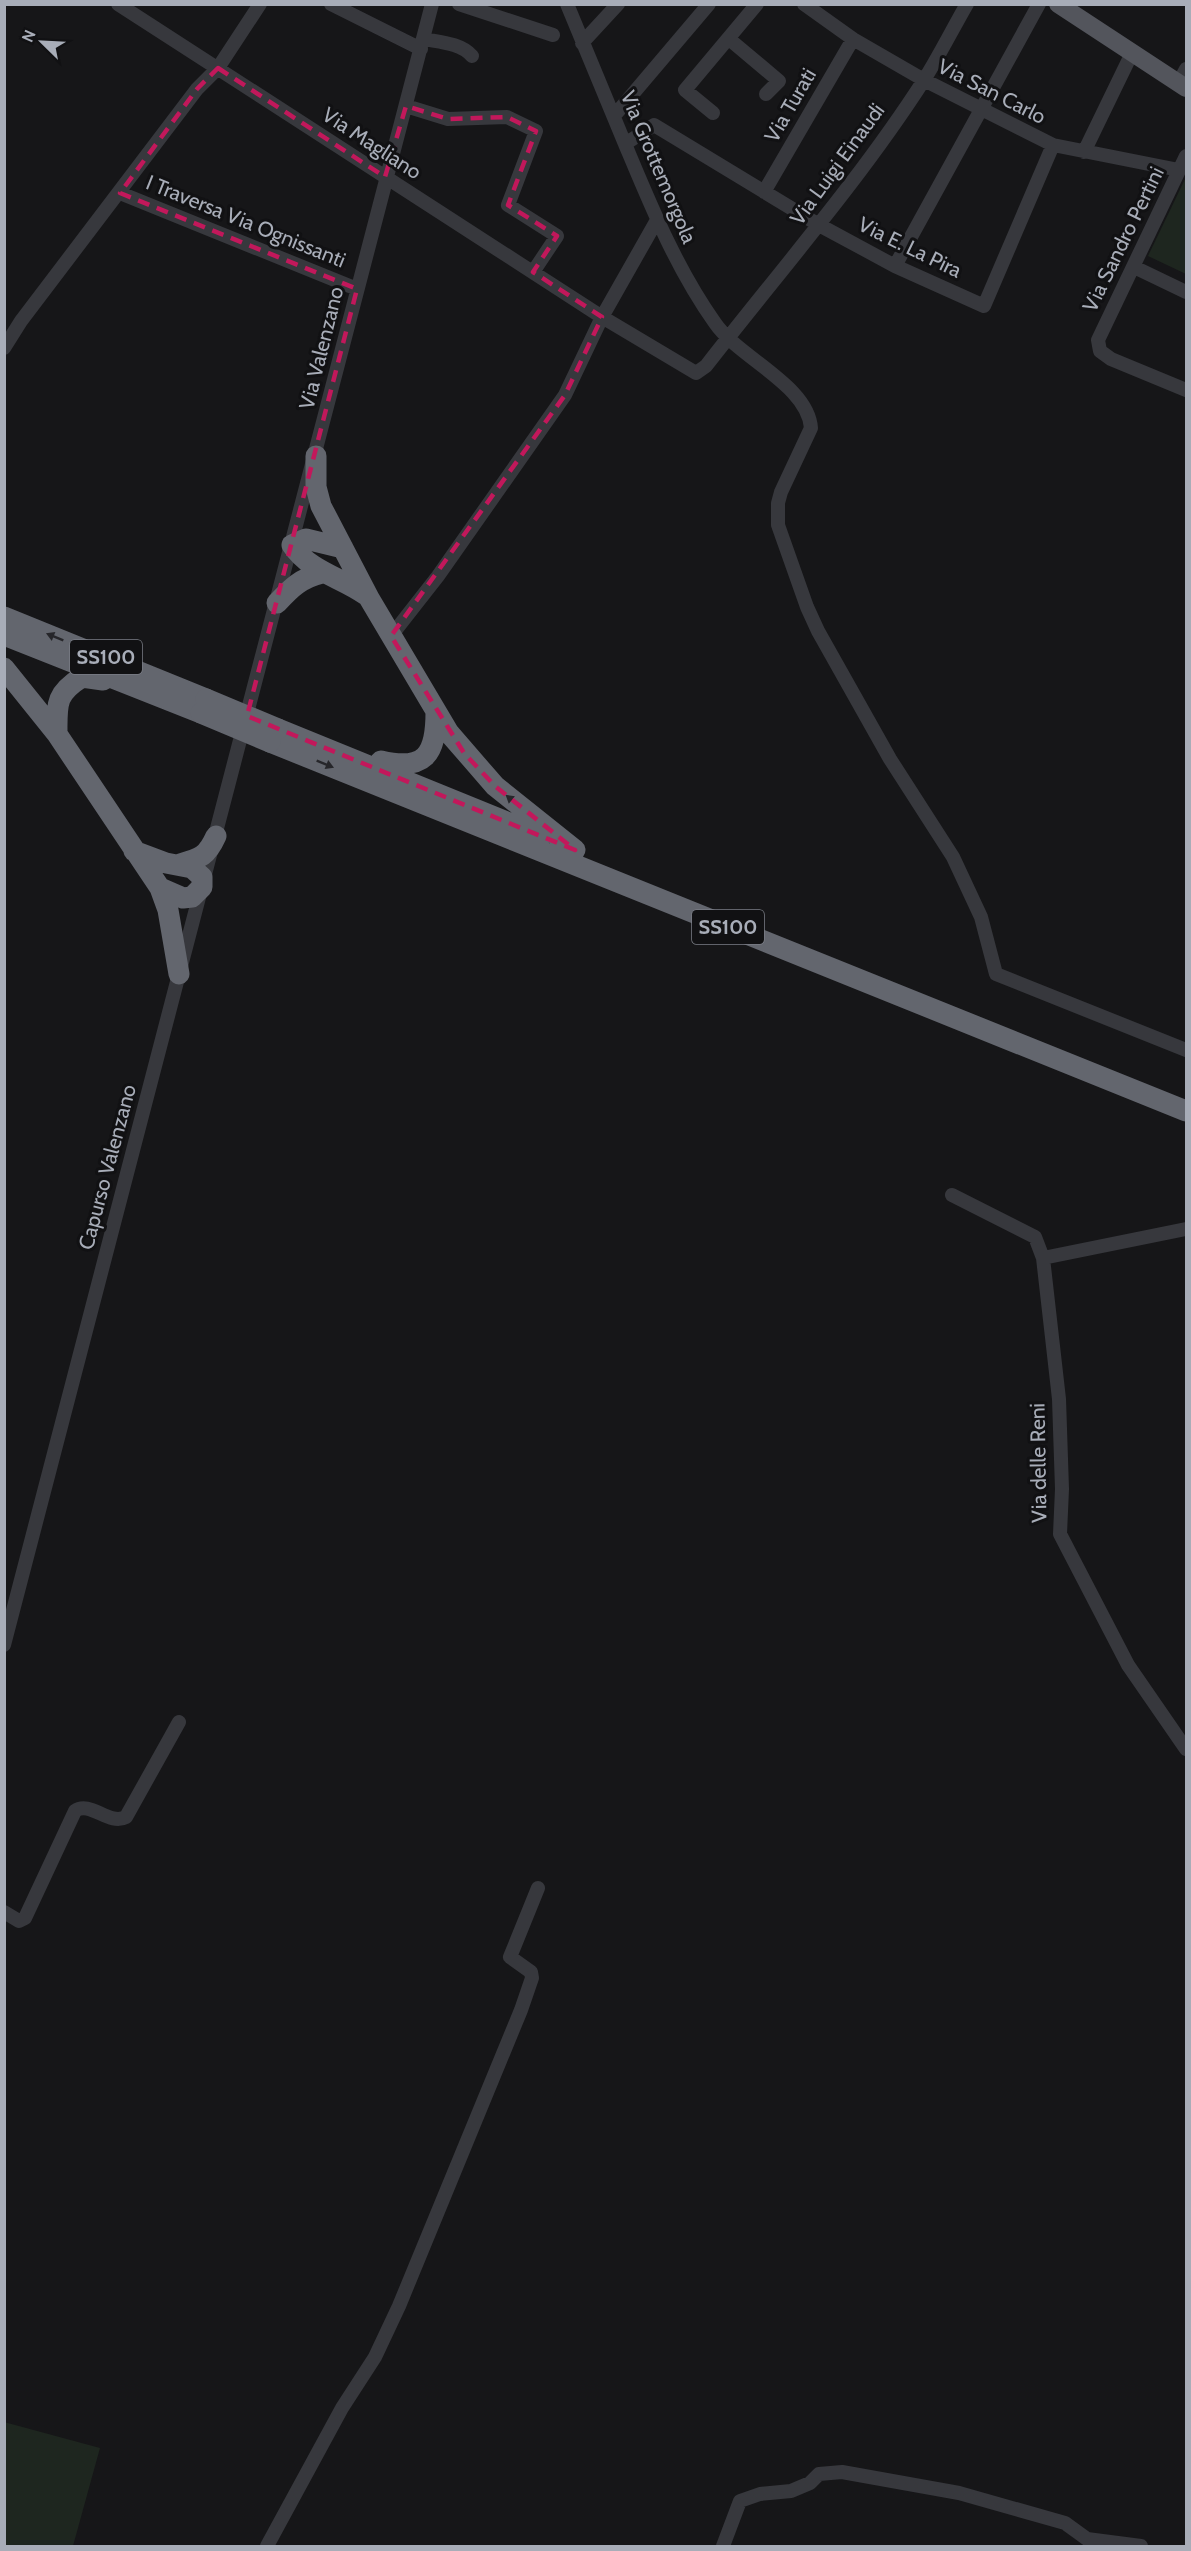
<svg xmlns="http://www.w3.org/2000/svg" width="1191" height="2551" viewBox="0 0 1191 2551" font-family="Cabin,sans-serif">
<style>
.green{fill:#1e261f}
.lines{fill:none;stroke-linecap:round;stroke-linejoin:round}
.minor{stroke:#37383d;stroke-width:14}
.major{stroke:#53555c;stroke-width:18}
.highway{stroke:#63666e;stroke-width:21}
.highway-bridge{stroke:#63666e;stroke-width:21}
.oneway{fill:#26262a}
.marked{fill:none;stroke:#c2185b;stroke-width:4.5;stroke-dasharray:12 8;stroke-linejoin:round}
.labels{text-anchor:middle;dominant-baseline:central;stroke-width:6;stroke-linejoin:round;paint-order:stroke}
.shield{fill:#111113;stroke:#7b7e86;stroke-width:1.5}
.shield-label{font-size:20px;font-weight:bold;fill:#a8adb8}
.street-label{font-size:21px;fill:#a8adb8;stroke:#111113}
</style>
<rect width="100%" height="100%" fill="#161618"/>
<path class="green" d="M1186,177V274L1148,256Z
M4,2422L100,2448L73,2546H5Z"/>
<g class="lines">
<path class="minor" d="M118,4L602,317L696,373L706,366C779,272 859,181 924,80C939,56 952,30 967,4
M331,4L421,49
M459,4L553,35
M567,4C586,51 606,97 625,144C651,206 676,268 715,323C739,358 808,385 811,428L781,492L778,503V525L807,607L818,631L890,759L953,857L981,917L996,974L1186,1050
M804,4L853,39L924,80L1053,145L1179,170
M424,39C439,42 461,43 472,56
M729,39L779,81L766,94
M582,43L618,4
M1179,82L1186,69
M406,106L448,119L507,117L536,131L508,205L557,236L533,272
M713,113L685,90L757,4
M614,116L709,4
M625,144L654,125L819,225L895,266L984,306L1053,145
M1084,152L1132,53
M1186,156L1098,340L1100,351L1111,359L1186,390
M764,192L853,39
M120,193L357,289
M895,266L1039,4
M1134,267L1186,292
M4,348L21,321L197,89L218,68L260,4
M391,636L438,576L565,395L602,317L657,220
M952,1195L1035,1237L1043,1258L1059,1399L1062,1489L1060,1534L1128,1665L1186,1749
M1043,1258L1186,1229
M4,1645L432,4
M4,1912L19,1921L25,1918L75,1811C90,1800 109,1826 126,1817L179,1722
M267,2546L342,2408L375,2357L399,2306L521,2010L532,1978L531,1972L510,1957L538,1888
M723,2546L740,2501L760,2494L791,2491L810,2483L819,2474L842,2472L959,2493L1065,2523L1087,2539L1141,2546"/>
<path class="major" d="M1058,4L1186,88"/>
<path class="highway" d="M316,456V487L321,506L369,598L449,733L495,786L575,850
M343,548L306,539L292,545C310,572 341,577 366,595
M277,603C291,588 301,578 322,573
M4,617L206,699
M4,635L201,713
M4,668L57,734L160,888L168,910L179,974
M278,729L541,836
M57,734C57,704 55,694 82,677L103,680
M270,742L1186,1111
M381,761C425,771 436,755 436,712
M134,851L166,863L192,868L202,877V887L192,897L183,898L160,888
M180,864C201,858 207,856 216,836"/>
<path class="highway-bridge" d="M206,699L278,729
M201,713L270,742"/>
</g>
<defs><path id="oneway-solid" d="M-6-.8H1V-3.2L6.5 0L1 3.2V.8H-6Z" transform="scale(1.5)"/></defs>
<g class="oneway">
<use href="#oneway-solid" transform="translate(55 637) rotate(-158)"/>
<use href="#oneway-solid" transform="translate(325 764) rotate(22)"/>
<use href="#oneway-solid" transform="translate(513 801) rotate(-140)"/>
</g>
<path class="marked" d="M218,68L385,177L406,106L448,119L507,117L536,131L508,205L557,236L533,272L602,317L565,395L391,636L464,753L495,786L575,850L247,716L357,289L120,193L197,89Z"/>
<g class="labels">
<g class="shield">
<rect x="70" y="640" width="72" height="34" rx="4.5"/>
<rect x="692" y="910" width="72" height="34" rx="4.5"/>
</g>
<g class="shield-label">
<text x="106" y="657">SS100</text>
<text x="728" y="927">SS100</text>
</g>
<g class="street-label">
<text transform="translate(992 91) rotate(27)">Via San Carlo</text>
<text transform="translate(790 105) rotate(-60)">Via Turati</text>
<text transform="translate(372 143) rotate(33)">Via Magliano</text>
<text transform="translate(837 164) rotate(-54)">Via Luigi Einaudi</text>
<text transform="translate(659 167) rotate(67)">Via Grottemorgola</text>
<text transform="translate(246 221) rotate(22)">I Traversa Via Ognissanti</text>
<text transform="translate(1123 239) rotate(-64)">Via Sandro Pertini</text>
<text transform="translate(910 247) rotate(26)">Via E. La Pira</text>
<text transform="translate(321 348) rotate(-76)">Via Valenzano</text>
<text transform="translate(107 1167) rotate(-75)">Capurso Valenzano</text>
<text transform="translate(1038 1463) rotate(-91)">Via delle Reni</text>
</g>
</g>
<rect width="1191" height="2551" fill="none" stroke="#a8adb8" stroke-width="12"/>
<g transform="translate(42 42) rotate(294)" stroke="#111113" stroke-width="4.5" paint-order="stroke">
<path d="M0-4.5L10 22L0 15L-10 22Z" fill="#a8adb8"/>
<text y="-9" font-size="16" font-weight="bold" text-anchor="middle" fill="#a8adb8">N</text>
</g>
</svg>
